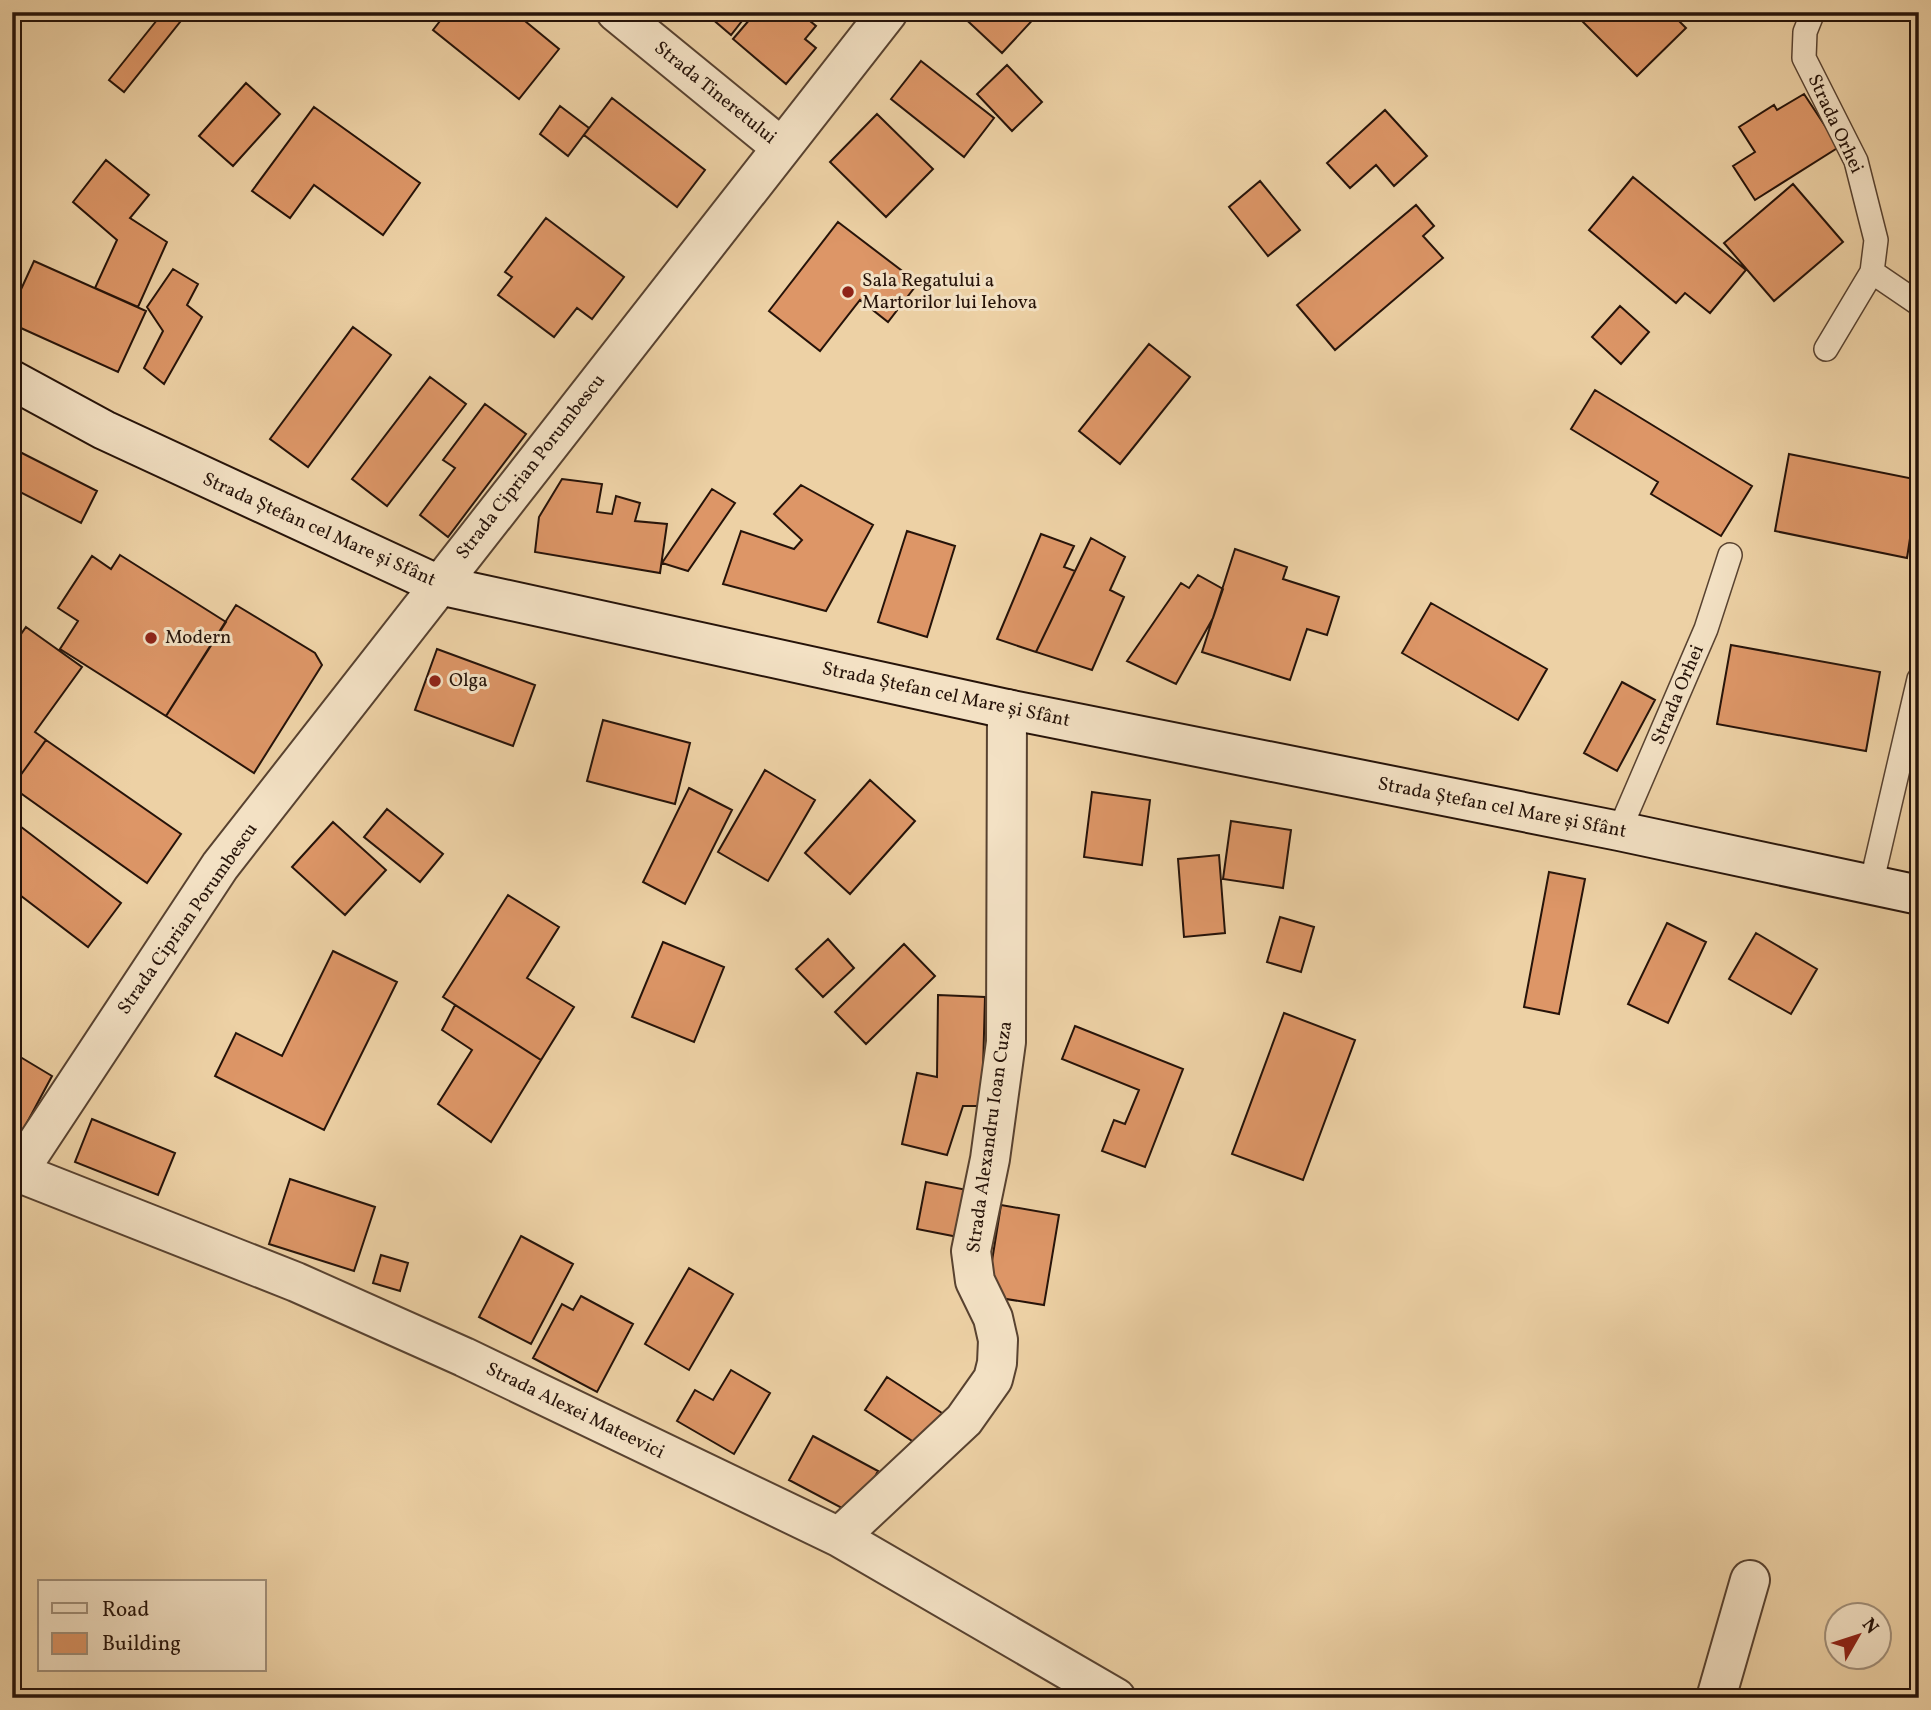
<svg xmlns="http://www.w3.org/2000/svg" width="1931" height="1710" viewBox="0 0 1931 1710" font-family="Vollkorn,serif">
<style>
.building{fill:#dd9667;stroke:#261309;stroke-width:2}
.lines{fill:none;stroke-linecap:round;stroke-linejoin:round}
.lane-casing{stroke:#584230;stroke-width:26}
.street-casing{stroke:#584230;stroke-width:42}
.secondary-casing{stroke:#261309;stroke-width:42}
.lane{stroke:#f3e1c4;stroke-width:23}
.street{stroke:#f3e1c4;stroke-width:38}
.secondary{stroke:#f3e1c4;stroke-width:38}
.poi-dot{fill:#8f2418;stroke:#f3e1c4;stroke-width:2.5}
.labels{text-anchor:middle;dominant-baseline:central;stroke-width:6;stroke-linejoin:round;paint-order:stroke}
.street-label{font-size:19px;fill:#261309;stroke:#f3e1c4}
.poi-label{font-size:19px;fill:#261309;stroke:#f3e1c4;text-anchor:start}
</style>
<rect width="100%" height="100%" fill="#edd1a5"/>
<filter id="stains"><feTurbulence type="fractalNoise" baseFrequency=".00286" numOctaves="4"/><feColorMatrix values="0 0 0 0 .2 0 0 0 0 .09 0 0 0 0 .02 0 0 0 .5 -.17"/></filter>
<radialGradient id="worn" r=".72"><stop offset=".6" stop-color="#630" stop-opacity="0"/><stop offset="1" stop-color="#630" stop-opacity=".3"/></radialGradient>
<path class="building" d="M157,12H188L124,92L109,80L161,15Z
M447,12H514L559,49L519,99L433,30Z
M704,12H749L731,35Z
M756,12H799L816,26L805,39L816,48L786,84L733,39Z
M958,12H1040L1002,53Z
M1590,12H1670L1686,28L1637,76L1582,21Z
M921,61L994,118L964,157L891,99Z
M1007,65L1042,102L1012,131L977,94Z
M246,83L280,114L233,166L199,136Z
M1804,94L1839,147L1755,200L1733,166L1755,152L1739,127L1774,105L1777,110Z
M612,98L705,170L677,207L584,135Z
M560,106L589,128L568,156L540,134Z
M314,107L420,183L383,235L314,185L290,218L252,191Z
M1385,110L1427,156L1394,186L1376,165L1350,188L1327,163Z
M877,114L933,169L886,217L830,162Z
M106,160L149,195L130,218L167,242L138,307L95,288L117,240L73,202Z
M1633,177L1746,270L1710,313L1685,293L1676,303L1589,230Z
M1260,181L1300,230L1268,256L1229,207Z
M1793,184L1843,242L1774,301L1724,243Z
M1416,205L1434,226L1423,236L1443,258L1335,350L1297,305Z
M546,218L624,277L592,319L577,308L554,337L498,295L512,277L505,272Z
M838,222L918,283L888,322L860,300L820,351L769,311Z
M34,261L146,311L118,372L12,324V309Z
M173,269L198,284L187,305L202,317L164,384L144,368L163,331L147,307Z
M1620,306L1649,332L1621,364L1592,337Z
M353,327L391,355L308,467L270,439Z
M1149,344L1190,377L1120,464L1079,431Z
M430,377L466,404L387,506L352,479Z
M1595,390L1752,486L1721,536L1651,494L1658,482L1571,429Z
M485,404L526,434L448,537L420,515L455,468L443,460Z
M12,448L97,491L81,523L12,488Z
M1789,454L1919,480L1907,558L1775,531Z
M562,479L602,484L597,512L612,514L616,496L640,503L635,521L667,524L660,573L535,552L539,517Z
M801,485L873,525L826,611L723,584L741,531L794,549L802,540L774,514Z
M712,489L735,503L688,571L662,563Z
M907,531L955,546L927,637L878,622Z
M1041,534L1074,546L1064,567L1075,571L1036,652L997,639Z
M1091,538L1125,557L1110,590L1124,597L1092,670L1036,652Z
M1235,549L1287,567L1283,579L1339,597L1327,635L1307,629L1290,680L1202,652Z
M120,555L226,622L166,716L60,649L78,621L58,608L92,556L111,569Z
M1198,575L1223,589L1213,618L1176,684L1127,661L1181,583L1189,588Z
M1431,603L1547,669L1518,720L1402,653Z
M236,605L315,653L322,665L254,773L166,716Z
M26,627L82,667L35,732L46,740L12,787V647Z
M1731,645L1880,672L1866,751L1717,724Z
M437,649L535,685L513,746L415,710Z
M1622,682L1655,700L1617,771L1584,753Z
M603,720L690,743L675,804L587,781Z
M46,740L181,834L147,883L12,787Z
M765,770L815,800L768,881L718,852Z
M870,780L915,821L850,894L805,853Z
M689,788L732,810L685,904L643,882Z
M1092,792L1150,800L1142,865L1084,857Z
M387,809L443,854L420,882L364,837Z
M12,820L121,903L88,947L12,889Z
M1231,821L1291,830L1283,888L1223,879Z
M333,822L386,870L345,915L292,867Z
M1219,855L1225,933L1184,937L1178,859Z
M1549,872L1585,879L1559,1014L1524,1007Z
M508,895L559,927L527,978L574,1007L541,1060L443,997Z
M1280,917L1314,927L1301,972L1267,962Z
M1667,923L1706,942L1668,1023L1628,1004Z
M1756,933L1817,969L1791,1014L1729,979Z
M828,939L854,968L823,997L796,969Z
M663,942L724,967L694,1042L632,1017Z
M904,944L935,976L866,1044L835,1012Z
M333,951L397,982L324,1130L215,1076L236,1033L282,1056Z
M938,995L985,997L982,1106H963L947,1155L902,1144L917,1073L937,1077Z
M455,1005L541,1060L491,1142L438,1104L472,1050L442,1030Z
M1284,1013L1355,1040L1303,1180L1232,1154Z
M1075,1026L1183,1069L1145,1167L1102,1151L1114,1120L1125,1124L1139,1090L1062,1059Z
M12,1052L52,1076L15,1145L12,1143Z
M92,1119L175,1153L158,1195L75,1162Z
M290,1179L375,1207L354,1271L269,1244Z
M926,1182L967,1190L958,1237L917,1229Z
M1001,1205L1059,1215L1044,1305L1000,1298L991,1267Z
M521,1236L573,1264L531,1344L479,1317Z
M381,1255L408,1263L400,1291L373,1283Z
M689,1268L733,1294L689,1370L645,1344Z
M581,1296L633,1324L597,1392L533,1358L562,1304L573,1310Z
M731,1370L770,1393L734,1454L677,1421L695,1390L713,1400Z
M887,1377L945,1415L923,1448L865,1410Z
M813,1436L878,1471L855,1515L789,1480Z"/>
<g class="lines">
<g class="lane-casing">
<path id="lane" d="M1813,12L1805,32L1804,58L1856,161L1876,240L1872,272L1826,349
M1872,272L1919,304
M1619,831L1706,629L1730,555
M1871,885L1919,679"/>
</g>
<g class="street-casing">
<path id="street" d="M616,12L781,147
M12,1170L296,1282L464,1357L839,1537L1116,1698
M18,1172L220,866L888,12
M839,1537L964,1420L993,1379L997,1363L998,1340L993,1318L975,1281L971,1251L990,1159L1006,1042L1007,709
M1716,1698L1750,1580"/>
</g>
<g class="secondary-casing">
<path id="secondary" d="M12,380L104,430L439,585L1007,709L1619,831L1919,895"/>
</g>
<use href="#lane" class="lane"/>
<use href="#street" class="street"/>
<use href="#secondary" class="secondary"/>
</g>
<g class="poi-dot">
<circle cx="848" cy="292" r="7"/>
<circle cx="151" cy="638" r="7"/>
<circle cx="435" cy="681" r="7"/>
</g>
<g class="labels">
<g class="street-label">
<text transform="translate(715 93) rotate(39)">Strada Tineretului</text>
<text transform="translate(1835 124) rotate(65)">Strada Orhei</text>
<text transform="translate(531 467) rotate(-52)">Strada Ciprian Porumbescu</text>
<text transform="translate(319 530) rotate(24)">Strada Ștefan cel Mare și Sfânt</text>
<text transform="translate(946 695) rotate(12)">Strada Ștefan cel Mare și Sfânt</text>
<text transform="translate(1678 695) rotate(-67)">Strada Orhei</text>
<text transform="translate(1502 808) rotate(11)">Strada Ștefan cel Mare și Sfânt</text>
<text transform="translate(188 919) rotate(-55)">Strada Ciprian Porumbescu</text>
<text transform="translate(990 1137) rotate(-82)">Strada Alexandru Ioan Cuza</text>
<text transform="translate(575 1411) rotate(26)">Strada Alexei Mateevici</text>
</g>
<g class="poi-label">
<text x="862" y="281">Sala Regatului a<tspan x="862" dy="22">Martorilor lui Iehova</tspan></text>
<text x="165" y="638">Modern</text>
<text x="449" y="681">Olga</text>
</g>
</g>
<rect width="1931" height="1710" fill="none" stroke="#edd1a5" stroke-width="42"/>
<rect x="14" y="14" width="1903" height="1682" fill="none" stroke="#261309" stroke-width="3.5"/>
<rect x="21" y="21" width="1889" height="1668" fill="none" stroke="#261309" stroke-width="2"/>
<rect x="38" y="1580" width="228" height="91" fill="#f3e1c4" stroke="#a18f79" stroke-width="2"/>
<rect x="52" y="1603" width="35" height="10" fill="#f3e1c4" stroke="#a18f79" stroke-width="2"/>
<text x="102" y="1616" font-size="21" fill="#261309">Road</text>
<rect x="52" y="1633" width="35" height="21" fill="#dd9667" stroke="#a18f79" stroke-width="2"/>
<text x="102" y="1650" font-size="21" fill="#261309">Building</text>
<g transform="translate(1858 1636) rotate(51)"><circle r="33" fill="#f3e1c4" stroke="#a18f79" stroke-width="2"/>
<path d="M0-5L12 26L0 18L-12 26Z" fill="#8f2418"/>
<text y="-10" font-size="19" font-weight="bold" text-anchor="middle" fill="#261309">N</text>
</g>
<rect width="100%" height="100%" filter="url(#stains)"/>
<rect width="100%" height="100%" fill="url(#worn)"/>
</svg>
